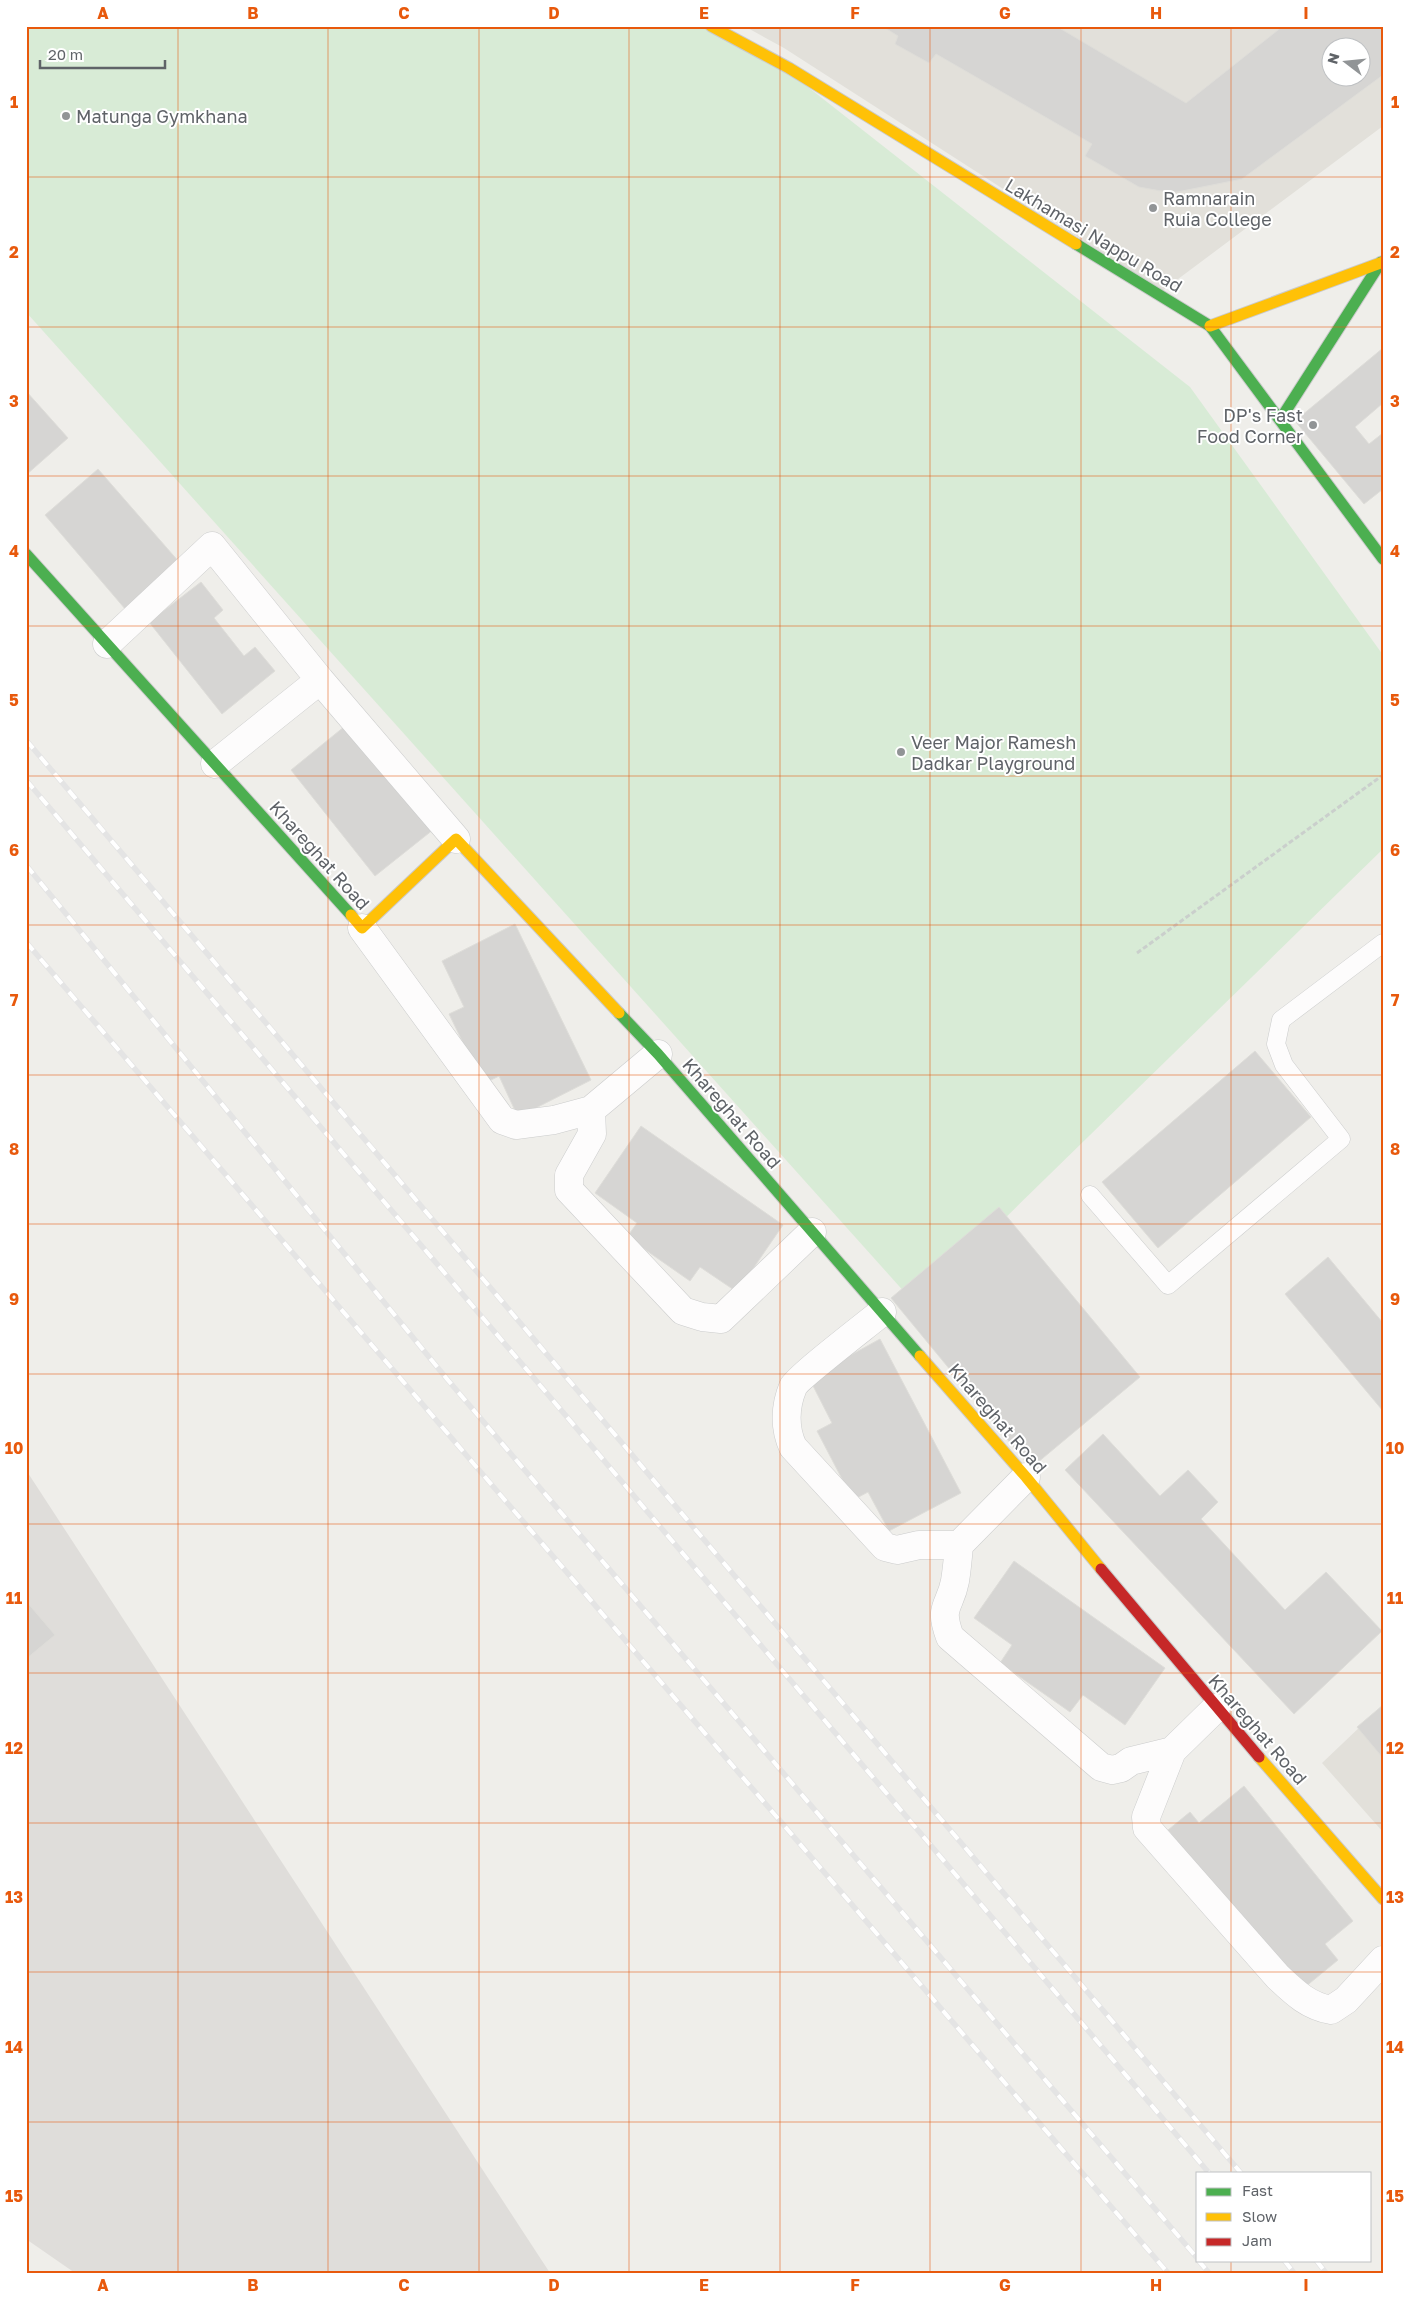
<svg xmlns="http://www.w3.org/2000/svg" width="1409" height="2299" viewBox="0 0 1409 2299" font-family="'Golos Text',sans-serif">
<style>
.industrial{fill:#dfddda}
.education{fill:#e2e0da;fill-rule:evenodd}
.green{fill:#d8ebd6}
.building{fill:#d6d5d3;stroke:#deddd9;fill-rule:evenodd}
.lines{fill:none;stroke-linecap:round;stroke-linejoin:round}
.lane-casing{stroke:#cbcccc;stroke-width:19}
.street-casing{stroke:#cbcccc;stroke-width:29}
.fast-casing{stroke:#cacacb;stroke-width:13}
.slow-casing{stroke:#cacacb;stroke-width:13}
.jam-casing{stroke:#cacacb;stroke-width:13}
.path{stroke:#cacfcc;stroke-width:3;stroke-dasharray:5 2.5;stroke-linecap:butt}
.lane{stroke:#fdfcfc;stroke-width:18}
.street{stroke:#fdfcfc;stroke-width:28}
.fast{stroke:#4caf50;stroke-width:11}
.slow{stroke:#ffc107;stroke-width:11}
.jam{stroke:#c62828;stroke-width:11}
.rail-casing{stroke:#e4e4e4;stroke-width:5.5}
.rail{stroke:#fff;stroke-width:4;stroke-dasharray:11;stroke-linecap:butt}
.grid{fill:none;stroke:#e8590c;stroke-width:1;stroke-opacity:0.55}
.poi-dot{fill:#919496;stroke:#fff;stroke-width:2}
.labels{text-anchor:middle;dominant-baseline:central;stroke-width:4;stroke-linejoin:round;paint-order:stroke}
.poi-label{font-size:18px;fill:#5f6368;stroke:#fff;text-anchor:start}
.street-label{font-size:18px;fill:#5f6368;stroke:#fff}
.neatline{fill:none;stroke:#e8590c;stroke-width:2}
.grid-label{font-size:16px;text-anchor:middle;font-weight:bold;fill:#e8590c}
</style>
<rect width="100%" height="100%" fill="#efeeea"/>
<path class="industrial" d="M26,1470L550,2273H75L26,2239Z"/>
<path class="education" d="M744,26H1383V126L1162,291L784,48ZM1332,48H1362V78H1332Z
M1383,1705V1832L1322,1763Z"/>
<path class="green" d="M26,26H709L785,69L1190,387L1383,655V849L916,1305L26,312Z"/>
<path class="building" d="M882,26H1056L1186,103L1283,26H1383V75L1242,179L1172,193L1139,187L1085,156L1092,144L936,54L929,63L895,44L898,36ZM1332,48H1362V78H1332Z
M1383,348V403L1355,427L1369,444L1383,433V489L1364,504L1295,421Z
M26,391L68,438L26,475Z
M98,469L180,563L126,610L45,515Z
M201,582L223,610L214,618L244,656L255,647L275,671L222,714L149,622Z
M350,722L434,829L375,876L291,770Z
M515,924L591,1080L518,1117L499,1076L483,1084L449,1014L464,1007L442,961Z
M1255,1051L1311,1117L1158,1248L1102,1182Z
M641,1126L783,1225L737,1292L700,1267L690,1281L627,1237L637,1223L595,1193Z
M999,1207L1140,1377L1031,1468L891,1298Z
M1328,1257L1383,1323V1411L1285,1294Z
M880,1339L961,1493L889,1531L868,1492L853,1500L817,1431L832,1423L809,1378Z
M1103,1434L1160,1496L1188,1470L1218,1502L1201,1519L1285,1610L1326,1572L1382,1631L1294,1714L1065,1470Z
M1014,1561L1165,1668L1125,1725L1083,1695L1070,1712L1000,1663L1012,1645L974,1618Z
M26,1601L55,1635L26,1659Z
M1383,1705V1758L1357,1727Z
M1244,1786L1353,1921L1325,1944L1338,1960L1299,1992L1168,1830L1190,1812L1199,1823Z"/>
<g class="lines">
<g class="lane-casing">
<path id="lane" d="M1090,1195L1168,1285L1341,1139L1284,1065L1276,1044L1281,1020L1383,943"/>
</g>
<g class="street-casing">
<path id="street" d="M107,644L212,546L320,680L456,839
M215,764L320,680
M362,928L502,1120L516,1125L554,1120L591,1110L658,1054
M591,1110L592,1134L569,1175V1190L683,1311L702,1317L721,1319L812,1232
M882,1312C869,1323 798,1377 793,1387C785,1406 784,1428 793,1447L885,1547L897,1550L919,1545H959L1026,1477
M959,1545C958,1557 957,1569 955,1581C950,1608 938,1605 950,1637L1101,1767L1112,1770L1121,1768L1131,1761L1172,1751L1216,1708
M1172,1751L1146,1817L1147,1828L1278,1977C1294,1992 1308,2006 1331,2010L1346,2000L1383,1960"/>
</g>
<g class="fast-casing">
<path id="fast" d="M1076,244L1210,326L1383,559
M1280,420L1381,262
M26,554L351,915
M619,1013L658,1054L920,1356"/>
</g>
<g class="slow-casing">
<path id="slow" d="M711,26L789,68L1076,244
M1210,326L1383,262
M351,915L362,928L456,839L619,1013
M920,1356L1026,1477L1101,1569
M1259,1757L1383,1899"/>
</g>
<g class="jam-casing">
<path id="jam" d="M1101,1569L1259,1757"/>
</g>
<path class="path" d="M1137,953L1383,775"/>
<use href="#lane" class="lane"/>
<use href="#street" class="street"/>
<use href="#fast" class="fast"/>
<use href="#slow" class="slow"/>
<use href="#jam" class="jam"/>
<g class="rail-casing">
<path id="rail" d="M26,740L1241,2173
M26,780L1209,2173
M26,865L447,1379L1198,2259
M26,942L1168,2273
M1198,2260L1209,2273
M1284,2260L1294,2273
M1316,2260L1326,2273"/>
</g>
<use href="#rail" class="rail"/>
</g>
<path class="grid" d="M178,26V2273M328,26V2273M479,26V2273M629,26V2273M780,26V2273M930,26V2273M1081,26V2273M1231,26V2173M26,177H1383M26,327H1383M26,476H1383M26,626H1383M26,776H1383M26,925H1383M26,1075H1383M26,1224H1383M26,1374H1383M26,1524H1383M26,1673H1383M26,1823H1383M26,1972H1383M26,2122H1383M1231,2260V2273"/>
<g class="poi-dot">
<circle cx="66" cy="116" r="5"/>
<circle cx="1153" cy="208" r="5"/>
<circle cx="1313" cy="425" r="5"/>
<circle cx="901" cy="752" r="5"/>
</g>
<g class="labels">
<g class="poi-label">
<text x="76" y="116">Matunga Gymkhana</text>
<text x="1163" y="198">Ramnarain<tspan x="1163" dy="21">Ruia College</tspan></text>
<text x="1303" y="415" text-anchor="end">DP's Fast<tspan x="1303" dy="21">Food Corner</tspan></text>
<text x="911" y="742">Veer Major Ramesh<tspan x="911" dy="21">Dadkar Playground</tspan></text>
</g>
<g class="street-label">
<text transform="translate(1094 235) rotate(31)">Lakhamasi Nappu Road</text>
<text transform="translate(320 855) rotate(48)">Khareghat Road</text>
<text transform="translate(732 1113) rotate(49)">Khareghat Road</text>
<text transform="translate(998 1418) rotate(49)">Khareghat Road</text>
<text transform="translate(1258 1729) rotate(49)">Khareghat Road</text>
</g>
</g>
<rect width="1409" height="2299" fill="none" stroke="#ffffff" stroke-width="55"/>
<rect x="1196" y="2172" width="175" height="90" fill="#ffffff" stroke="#bfc1c3"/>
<rect x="1206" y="2188" width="25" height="8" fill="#4caf50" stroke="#bfc1c3"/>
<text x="1242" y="2196" font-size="15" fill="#5f6368">Fast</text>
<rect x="1206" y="2213" width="25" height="8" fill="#ffc107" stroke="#bfc1c3"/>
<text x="1242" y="2222" font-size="15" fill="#5f6368">Slow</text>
<rect x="1206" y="2238" width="25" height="8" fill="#c62828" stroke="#bfc1c3"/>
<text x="1242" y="2246" font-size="15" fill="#5f6368">Jam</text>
<g transform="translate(1346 62) rotate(286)"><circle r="24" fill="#ffffff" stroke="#bfc1c3"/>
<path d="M0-4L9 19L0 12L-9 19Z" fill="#919496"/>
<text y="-8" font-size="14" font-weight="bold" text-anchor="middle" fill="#5f6368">N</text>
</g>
<path d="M40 60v8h125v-8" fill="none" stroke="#5f6368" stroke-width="2.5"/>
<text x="48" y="60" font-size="15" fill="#5f6368" stroke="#ffffff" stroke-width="4" paint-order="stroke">20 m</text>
<rect x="28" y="28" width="1354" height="2244" class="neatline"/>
<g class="grid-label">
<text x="103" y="19">A</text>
<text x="253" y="19">B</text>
<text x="404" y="19">C</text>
<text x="554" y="19">D</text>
<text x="704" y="19">E</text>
<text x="855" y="19">F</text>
<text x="1005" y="19">G</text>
<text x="1156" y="19">H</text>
<text x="1306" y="19">I</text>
<text x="14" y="108">1</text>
<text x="1395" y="108">1</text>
<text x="14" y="258">2</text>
<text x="1395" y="258">2</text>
<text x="14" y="407">3</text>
<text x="1395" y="407">3</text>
<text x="14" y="557">4</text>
<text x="1395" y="557">4</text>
<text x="14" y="706">5</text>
<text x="1395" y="706">5</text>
<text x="14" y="856">6</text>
<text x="1395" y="856">6</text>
<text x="14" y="1006">7</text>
<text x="1395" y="1006">7</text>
<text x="14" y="1155">8</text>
<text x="1395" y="1155">8</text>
<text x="14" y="1305">9</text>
<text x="1395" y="1305">9</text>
<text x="14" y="1454">10</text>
<text x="1395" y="1454">10</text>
<text x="14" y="1604">11</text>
<text x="1395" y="1604">11</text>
<text x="14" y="1754">12</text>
<text x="1395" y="1754">12</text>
<text x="14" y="1903">13</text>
<text x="1395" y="1903">13</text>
<text x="14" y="2053">14</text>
<text x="1395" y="2053">14</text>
<text x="14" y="2202">15</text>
<text x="1395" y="2202">15</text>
<text x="103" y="2291">A</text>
<text x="253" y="2291">B</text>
<text x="404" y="2291">C</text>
<text x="554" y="2291">D</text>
<text x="704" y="2291">E</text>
<text x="855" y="2291">F</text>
<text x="1005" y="2291">G</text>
<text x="1156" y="2291">H</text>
<text x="1306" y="2291">I</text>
</g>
</svg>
